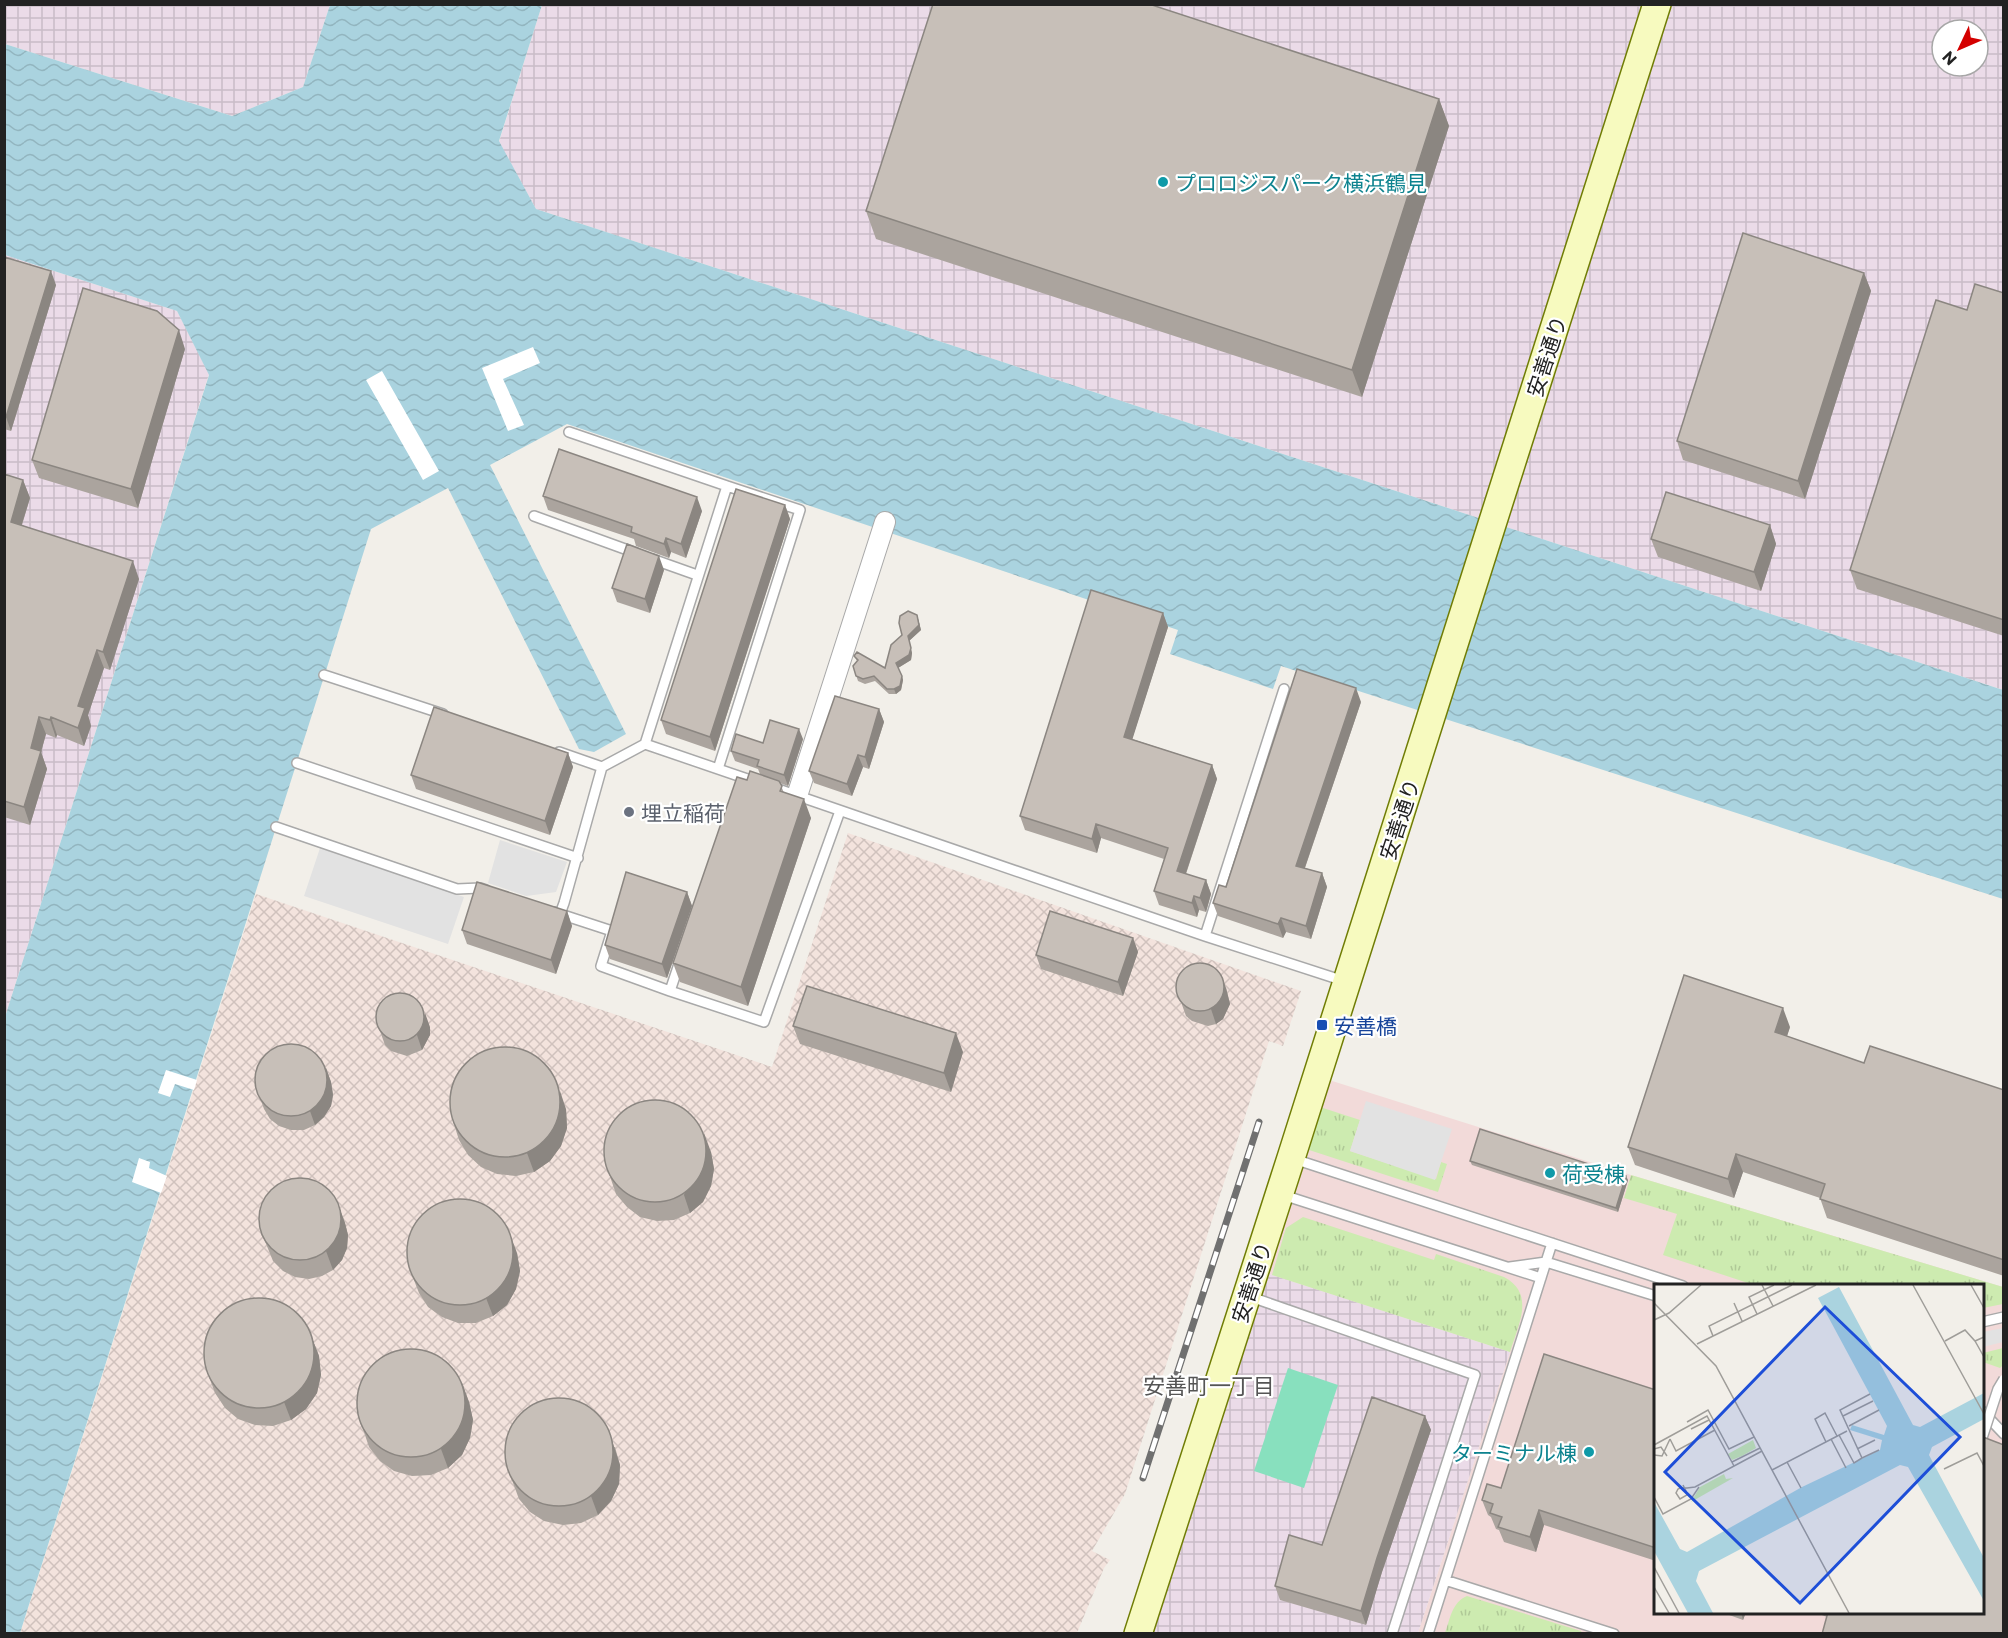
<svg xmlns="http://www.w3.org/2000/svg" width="2008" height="1638" viewBox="0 0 2008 1638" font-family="Commissioner,'Noto Sans JP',sans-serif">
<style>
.commercial{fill:#f2dad9;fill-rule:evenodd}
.industrial{fill:url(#industrial-grid);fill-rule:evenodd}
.military{fill:url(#military-cross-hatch)}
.grass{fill:url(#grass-tufts)}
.pitch{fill:#88e0be}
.parking{fill:#e2e2e2}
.water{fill:url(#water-waves)}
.pier{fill:#fff}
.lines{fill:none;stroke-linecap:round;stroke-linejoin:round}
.lane-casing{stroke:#a9a9a9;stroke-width:12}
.street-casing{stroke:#a9a9a9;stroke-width:22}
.secondary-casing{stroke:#707d05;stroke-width:30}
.lane{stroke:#fff;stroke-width:9}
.street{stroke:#fff;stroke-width:20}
.secondary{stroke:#f7fabf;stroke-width:27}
.rail-casing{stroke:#707070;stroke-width:7}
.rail{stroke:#fff;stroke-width:4.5;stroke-dasharray:14;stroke-linecap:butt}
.lane-bridge-casing{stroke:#a9a9a9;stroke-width:12;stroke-linecap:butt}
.lane-bridge{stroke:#fff;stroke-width:9}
.wall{fill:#aba49e}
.shaded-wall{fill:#8b8681}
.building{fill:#c7bfb8;stroke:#8b8681;stroke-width:1.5}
.culture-dot{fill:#0f9aa8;stroke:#fff;stroke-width:2}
.worship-dot{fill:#6b7280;stroke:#fff;stroke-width:2}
.transit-dot{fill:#1a4fb4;stroke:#fff;stroke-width:2}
.labels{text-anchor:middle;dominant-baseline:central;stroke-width:4.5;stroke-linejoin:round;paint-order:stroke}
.culture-label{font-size:21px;fill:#0d838f;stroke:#fff;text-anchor:start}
.street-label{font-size:21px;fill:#222;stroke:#fff}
.worship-label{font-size:21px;fill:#5b616d;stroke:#fff;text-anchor:start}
.transit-label{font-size:21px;fill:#164399;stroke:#fff;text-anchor:start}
.neighbourhood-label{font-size:22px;fill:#555;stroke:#fff}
.inset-road{fill:none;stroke:#9f9d99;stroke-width:1.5}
.view{fill:#1d4ed8;fill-opacity:0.15;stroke:#1d4ed8;stroke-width:3}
.inset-edge{fill:none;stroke:#222;stroke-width:3}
</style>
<defs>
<pattern id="industrial-grid" width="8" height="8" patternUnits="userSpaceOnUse" patternTransform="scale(1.5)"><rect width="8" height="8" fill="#ebdbe8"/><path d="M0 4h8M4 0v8" fill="none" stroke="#c9bcc7"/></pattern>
<pattern id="military-cross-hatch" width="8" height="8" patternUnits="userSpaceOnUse" patternTransform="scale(1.5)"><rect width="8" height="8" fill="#f3e3dd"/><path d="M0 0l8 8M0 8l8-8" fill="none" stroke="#d0c2bd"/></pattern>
<pattern id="grass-tufts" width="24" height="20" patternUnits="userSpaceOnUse" patternTransform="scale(1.5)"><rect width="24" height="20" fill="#cdebb0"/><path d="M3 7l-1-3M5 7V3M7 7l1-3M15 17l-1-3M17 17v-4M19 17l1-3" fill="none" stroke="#b0c997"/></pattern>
<pattern id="water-waves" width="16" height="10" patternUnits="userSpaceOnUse" patternTransform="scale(1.5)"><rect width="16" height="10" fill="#aad3df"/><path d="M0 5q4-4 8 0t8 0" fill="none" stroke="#92b5bf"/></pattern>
</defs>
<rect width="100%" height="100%" fill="#f2efe9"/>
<path class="commercial" d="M1329,1080L1631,1175L2003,1287V1633H1418L1510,1352L1266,1273ZM1656,1286H1982V1612H1656Z"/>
<path class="industrial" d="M5,5H330L303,87L232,116L5,44Z
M542,5H2003V690L536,209L499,142ZM1942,30H1978V66H1942Z
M5,255L177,311L209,374L5,1017Z
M1266,1273L1510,1352L1418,1633L1149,1634Z"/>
<path class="military" d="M848,833L1301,991L1283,1046L1269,1041L1125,1494L1092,1551L1110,1560L1104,1568L1077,1633L20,1634L256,894L772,1067Z"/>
<path class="grass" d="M1320,1107L1360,1120L1350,1151L1436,1179L1441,1162L1447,1164L1438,1192L1306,1149Z
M1631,1175L2003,1287V1304L1983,1308L1982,1286L1754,1285L1663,1255L1677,1214L1624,1198Z
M1303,1217L1434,1260L1436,1254L1504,1277C1536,1294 1518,1325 1510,1352L1272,1275L1286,1228Z
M2003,1348V1365L2000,1368L1983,1362V1353Z
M1467,1596L1581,1631L1582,1633H1445C1450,1619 1452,1602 1467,1596Z"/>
<path class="pitch" d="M1288,1368L1338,1385L1304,1488L1254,1471Z"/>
<path class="parking" d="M500,840L567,862L556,892L526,896L488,883Z
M320,848L464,897L448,944L304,896Z
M1366,1101L1452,1129L1435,1180L1350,1151Z
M2003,1328V1342L1983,1347V1332Z"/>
<path class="water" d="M330,5H542L499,141L536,209L2003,690V899L1281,666L1273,689L1170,654L1178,630L567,424L490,465L626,734L594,752L579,749L448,488L371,529L20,1633H5V1017L209,375L177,311L5,255V44L232,116L303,87Z"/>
<path class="pier" d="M533,347L540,363L503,379L524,425L508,431L482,368Z
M382,371L439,471L423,480L366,380Z
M166,1070L197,1080L194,1090L175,1084L170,1097L158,1093Z
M139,1158L150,1162L149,1168L167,1176L161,1193L132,1182Z"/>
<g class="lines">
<g class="lane-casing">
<path id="lane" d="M534,516L636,553
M652,559L697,575
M324,675L443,714
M645,744L759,783
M559,752L602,767
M297,763L578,858
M718,769L800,510L727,486
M775,788L1205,936L1344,981
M276,827L457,889L480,888L486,890
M554,912L560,914L564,903L602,767L645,744L727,486L569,432
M560,914L612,931L601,966L670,991
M1205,936L1284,689
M680,961L670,991L764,1022L840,811
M1294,1159L1683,1286
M1283,1195L1541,1278
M1510,1267L1546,1262L1656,1296
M1248,1296L1475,1375L1392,1634
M1982,1322L2004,1317
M1982,1411L2004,1434
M1445,1580L1614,1634
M1428,1634L1552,1243"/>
</g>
<g class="street-casing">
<path id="street" d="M797,796L885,522"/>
</g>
<g class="secondary-casing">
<path id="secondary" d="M1138,1634L1291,1158L1657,4"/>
</g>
<use href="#lane" class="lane"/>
<use href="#street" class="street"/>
<use href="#secondary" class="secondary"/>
<g class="rail-casing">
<path id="rail" d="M1143,1478L1259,1122"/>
</g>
<use href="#rail" class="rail"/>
<g class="lane-bridge-casing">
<path id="lane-bridge" d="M1982,1438L1998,1389L2004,1379"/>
</g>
<use href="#lane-bridge" class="lane-bridge"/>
</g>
<path class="wall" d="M1439,99L1449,126L1362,397L876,239L866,211Z
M4,257L56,285L11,431L4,429Z
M1864,273L1871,291L1805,499L1683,460L1677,441Z
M2004,293V636L1857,589L1850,570L1967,310Z
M185,349L138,508L39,478L32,460Z
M4,474L23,480L30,498L22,525L139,579L110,670L104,668L88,715L91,726L84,746L57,735L56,738L46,734L41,752L47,769L30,825L4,817Z
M543,496L702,511L686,558L671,552L669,558L636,546L634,539L548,510Z
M785,505L790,519L715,751L666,734L661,720Z
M1770,525L1776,544L1761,591L1658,557L1651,539Z
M664,570L650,613L617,602L612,588Z
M1163,613L1168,627L1132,739L1212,765L1217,779L1186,874L1206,880L1211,894L1206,912L1199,910L1197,917L1159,905L1154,891L1164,859L1101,838L1097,853L1025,830L1020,816Z
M917,615L921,630L909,641L912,653L911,660L898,668L903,680L901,690L896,694H889L875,681L865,684L858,681L853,666L857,661L854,656L885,668L902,635Z
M1361,702L1305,868L1322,873L1327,887L1311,939L1286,932L1283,938L1218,916L1213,903Z
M879,709L884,722L869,769L863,767L852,796L814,783L809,771Z
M803,739L788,786L780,783L784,793L811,818L748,1006L680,982L673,963L747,780L760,774L758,769L735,761L731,751L763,743Z
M568,753L573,767L550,835L416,789L411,775Z
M687,892L692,906L667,978L610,959L605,945Z
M567,911L572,926L556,974L467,944L462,930Z
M1133,938L1138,952L1123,996L1041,969L1036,955Z
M1176,988H1226L1230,1004L1223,1019L1216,1024L1208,1026L1192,1021L1186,1016Z
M793,1026L963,1052L951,1092L800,1044Z
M430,1027V1035L422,1050L407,1056L391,1051L385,1045L380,1031Z
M1790,1027L1787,1036L1864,1063L2004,1090V1276L1827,1218L1820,1198L1743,1172L1734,1198L1635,1165L1628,1147Z
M326,1068L331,1082L333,1095L331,1106L324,1117L315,1125L304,1130H291L279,1126L270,1119L264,1109L259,1095Z
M566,1109L567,1128L561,1146L550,1161L534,1172L516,1176L497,1174L481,1167L468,1155L459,1140L453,1121Z
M711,1152L714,1169L711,1186L703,1202L690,1213L674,1220L657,1221L640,1217L627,1207L616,1194L604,1159Z
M1470,1161L1628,1180L1618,1212L1472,1165Z
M338,1204L345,1223L348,1235L347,1248L342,1260L333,1270L322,1276L309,1279L295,1277L283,1271L273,1261L260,1229Z
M517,1253L520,1271L516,1289L507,1305L493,1316L476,1323H458L442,1317L428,1307L419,1293L412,1275Z
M312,1338L319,1356L321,1375L317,1393L306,1409L291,1420L273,1426L255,1425L238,1419L225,1408L215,1393L208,1374Z
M462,1383L469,1402L473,1420L470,1438L462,1455L448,1468L431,1475L412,1476L394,1471L380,1461L369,1447L357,1411Z
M1656,1390V1561L1544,1525L1536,1552L1504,1542L1499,1530L1496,1529L1491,1517L1488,1515L1482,1500Z
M1425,1416L1431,1430L1382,1572L1366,1625L1280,1600L1275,1586L1322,1545Z
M615,1447L620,1465L619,1484L611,1501L598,1515L581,1523L563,1525L544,1521L530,1512L519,1499L506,1464Z
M1721,1612H1746L1743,1620Z
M1814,1612H1983L1827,1617Z"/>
<path class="shaded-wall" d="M1439,99L1449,126L1362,397L1352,370Z
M51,271L56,285L11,431L6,417Z
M1864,273L1871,291L1805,499L1798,481Z
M179,330L185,349L138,508L131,489Z
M23,480L30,498L17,540L11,522Z
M697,497L702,511L686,558L681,544Z
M785,505L790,519L715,751L710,737Z
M1770,525L1776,544L1761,591L1754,572Z
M666,538L671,552L669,558L664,544Z
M659,556L664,570L650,613L645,599Z
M133,561L139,579L110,670L103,652Z
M1163,613L1168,627L1129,750L1124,737Z
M917,615L921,630L909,641L912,653L911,660L898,668L896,663Z
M97,650L104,668L88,715L91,726L84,746L78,728V706Z
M902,676L903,680L901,690L896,694L894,689Z
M1356,688L1361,702L1301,879L1296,866Z
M879,709L884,722L869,769L865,757Z
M39,717L46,734L41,752L47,769L30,825L24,807L31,748Z
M51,717L57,735L56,738L50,720Z
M799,729L803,739L788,786L784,775Z
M568,753L573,767L550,835L545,821Z
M858,755L863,767L852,796L847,784Z
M1212,765L1217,779L1182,885L1177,871Z
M804,799L811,818L748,1006L741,987Z
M1096,824L1101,838L1097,853L1092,839Z
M1322,873L1327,887L1311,939L1306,926Z
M1206,880L1211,894L1206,912L1200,898Z
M687,892L692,906L667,978L662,964Z
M1194,896L1199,910L1197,917L1192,903Z
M567,911L572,926L556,974L551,960Z
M1281,918L1286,932L1283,938L1278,924Z
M1133,938L1138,952L1123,996L1118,982Z
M1221,974L1226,988L1230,1004L1223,1019L1216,1024L1211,1009Z
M1783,1008L1790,1027L1782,1051L1775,1032Z
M425,1013L430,1027V1035L422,1050L417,1035Z
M956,1033L963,1052L951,1092L944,1073Z
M326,1068L331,1082L333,1095L331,1106L324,1117L315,1125L310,1111Z
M560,1091L566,1109L567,1128L561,1146L550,1161L534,1172L527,1153Z
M704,1133L711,1152L714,1169L711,1186L703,1202L690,1213L684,1195Z
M1736,1154L1743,1172L1734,1198L1728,1179Z
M1626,1176L1628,1180L1618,1212L1616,1208Z
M338,1204L345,1223L348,1235L347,1248L342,1260L333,1270L326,1251Z
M510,1234L517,1253L520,1271L516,1289L507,1305L493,1316L486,1298Z
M312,1338L319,1356L321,1375L317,1393L306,1409L291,1420L284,1402Z
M462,1383L469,1402L473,1420L470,1438L462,1455L448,1468L441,1449Z
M1425,1416L1431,1430L1382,1572L1366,1625L1361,1611L1377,1558Z
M608,1428L620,1465L619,1484L611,1501L598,1515L591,1496Z
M1539,1510L1544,1525L1536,1552L1530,1537Z
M1741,1612H1746L1743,1620Z"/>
<path class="building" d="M933,4H1149L1439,99L1352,370L866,211Z
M1743,233L1864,273L1798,481L1677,441Z
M4,257L51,271L6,417H4Z
M1975,284L2004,293V620L1850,570L1936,300L1967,310Z
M83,288L157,311L179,330L131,489L32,460Z
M559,449L697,497L681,544L666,538L664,544L631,532L632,527L543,496Z
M4,474L23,480L11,522L133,561L103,652L97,650L78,706L85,708L78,728L51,717L50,720L39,717L31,748L41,751L24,807L4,801Z
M736,489L785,505L710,737L661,720Z
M1666,492L1770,525L1754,572L1651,539Z
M627,544L659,556L645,599L612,588Z
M1091,590L1163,613L1124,737L1212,765L1177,871L1206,880L1200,898L1194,896L1192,903L1154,891L1168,848L1096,824L1092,839L1020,816Z
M908,611L917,615L919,625L908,636L911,648L909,655L896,663L902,676L900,686L894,689H887L874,676L863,679L856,676L853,666L858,660L854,656L857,652L885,668L891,645L902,635L899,623L900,616Z
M1297,669L1356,688L1296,866L1322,873L1306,926L1281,918L1278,924L1213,903L1219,885L1226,887Z
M835,696L879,709L865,757L858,755L847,784L809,771Z
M434,707L568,753L545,821L411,775Z
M770,720L799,729L784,775L757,766L759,760L731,751L736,734L763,743Z
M750,771L779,781L782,786L780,791L804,799L741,987L673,963L737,777L747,780Z
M626,872L687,892L662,964L605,945Z
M477,882L567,911L551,960L462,930Z
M1050,911L1133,938L1118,982L1036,955Z
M1176 987a24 24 0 1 1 48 0a24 24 0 1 1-48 0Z
M1684,975L1783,1008L1775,1032L1864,1063L1870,1046L2004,1090V1260L1820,1199L1825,1184L1736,1154L1728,1179L1628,1147Z
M807,986L956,1033L944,1073L793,1026Z
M376 1017a24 24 0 1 1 48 0a24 24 0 1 1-48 0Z
M255 1080a36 36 0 1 1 72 0a36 36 0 1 1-72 0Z
M450 1102a55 55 0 1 1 110 0a55 55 0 1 1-110 0Z
M604 1151a51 51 0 1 1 102 0a51 51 0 1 1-102 0Z
M1480,1129L1626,1176L1616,1208L1470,1161Z
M259 1219a41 41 0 1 1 82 0a41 41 0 1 1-82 0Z
M407 1252a53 53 0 1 1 106 0a53 53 0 1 1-106 0Z
M204 1353a55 55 0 1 1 110 0a55 55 0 1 1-110 0Z
M357 1403a54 54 0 1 1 108 0a54 54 0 1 1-108 0Z
M1544,1354L1656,1390V1548L1539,1510L1530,1537L1498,1527L1502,1517L1490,1513L1493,1504L1482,1500L1487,1484L1501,1488Z
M1372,1397L1425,1416L1377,1558L1361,1611L1275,1586L1289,1535L1322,1545Z
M505 1452a54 54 0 1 1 108 0a54 54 0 1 1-108 0Z
M1983,1437L2004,1445V1634H1822L1828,1612H1983Z"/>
<g class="culture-dot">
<circle cx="1163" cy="182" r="6"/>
<circle cx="1550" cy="1173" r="6"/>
<circle cx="1589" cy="1452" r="6"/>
</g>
<circle class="worship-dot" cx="629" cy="812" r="6"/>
<rect class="transit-dot" x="1316" y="1019" width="12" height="12" rx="3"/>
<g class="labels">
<g class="culture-label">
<text x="1175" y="182">プロロジスパーク横浜鶴見</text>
<text x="1562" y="1173">荷受棟</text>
<text x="1577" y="1452" text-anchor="end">ターミナル棟</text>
</g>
<g class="street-label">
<text transform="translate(1546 356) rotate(-72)">安善通り</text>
<text transform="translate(1399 819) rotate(-72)">安善通り</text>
<text transform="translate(1251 1282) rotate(-72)">安善通り</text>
</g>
<g class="worship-label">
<text x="641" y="812">埋立稲荷</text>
</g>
<g class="transit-label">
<text x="1334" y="1025">安善橋</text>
</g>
<g class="neighbourhood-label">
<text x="1209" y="1385">安善町一丁目</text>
</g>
</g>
<g transform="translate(1654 1284)">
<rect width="330" height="330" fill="#f2efe9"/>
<path d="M99,156L102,164L88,172L78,176L74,170ZM70,190L72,195L79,194L37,218L46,203Z" fill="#cdebb0"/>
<path d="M185,3L259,141L266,143L330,109V135L278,163L275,171L330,274V317L254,183L246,181L45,287L42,297L59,329H34L0,267V218L26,265L33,268L148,203L226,166L228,156L196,146L198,141L230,151L233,142L164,14Z" fill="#aad3df"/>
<path class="inset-road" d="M108,1L119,22M259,1L330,130M317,1L330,24M0,19L62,82L195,329M80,19L88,37M103,30L95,13L120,1M0,36L15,29L47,1M59,52L55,42L138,1M291,57L311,46L321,57L330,53M321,57L330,73M43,60L162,1M216,110L186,126L208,174L225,166M189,132L219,117M33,138L54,126L75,165L100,153M195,142L225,126M37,145L55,136M185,151L200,179L208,174M16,155L22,167L61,146M177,155L192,184M172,158L161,135L171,129L183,152M0,161L53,132L80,182M0,165L7,163L13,172M203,165L221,156M0,171L8,172L16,155M78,178L106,164M133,178L147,204M290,185L323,169L330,182M118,186L193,147M29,201L32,207L33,211L26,215L22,209L24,205L26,204H33L41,203L108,167M0,213L9,230L37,215L45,203M0,283L25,329M0,303L15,329"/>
<path class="view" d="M171,23L306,153L146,319L11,188Z"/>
<rect width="330" height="330" class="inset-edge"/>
</g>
<rect width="2008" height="1638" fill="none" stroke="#222222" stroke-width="12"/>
<g transform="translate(1960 48) rotate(226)"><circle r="28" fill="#ffffff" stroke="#a7a7a7" stroke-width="1.5"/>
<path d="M0-4.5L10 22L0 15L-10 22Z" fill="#d40000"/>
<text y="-9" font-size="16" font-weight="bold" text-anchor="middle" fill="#222222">N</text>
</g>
</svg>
